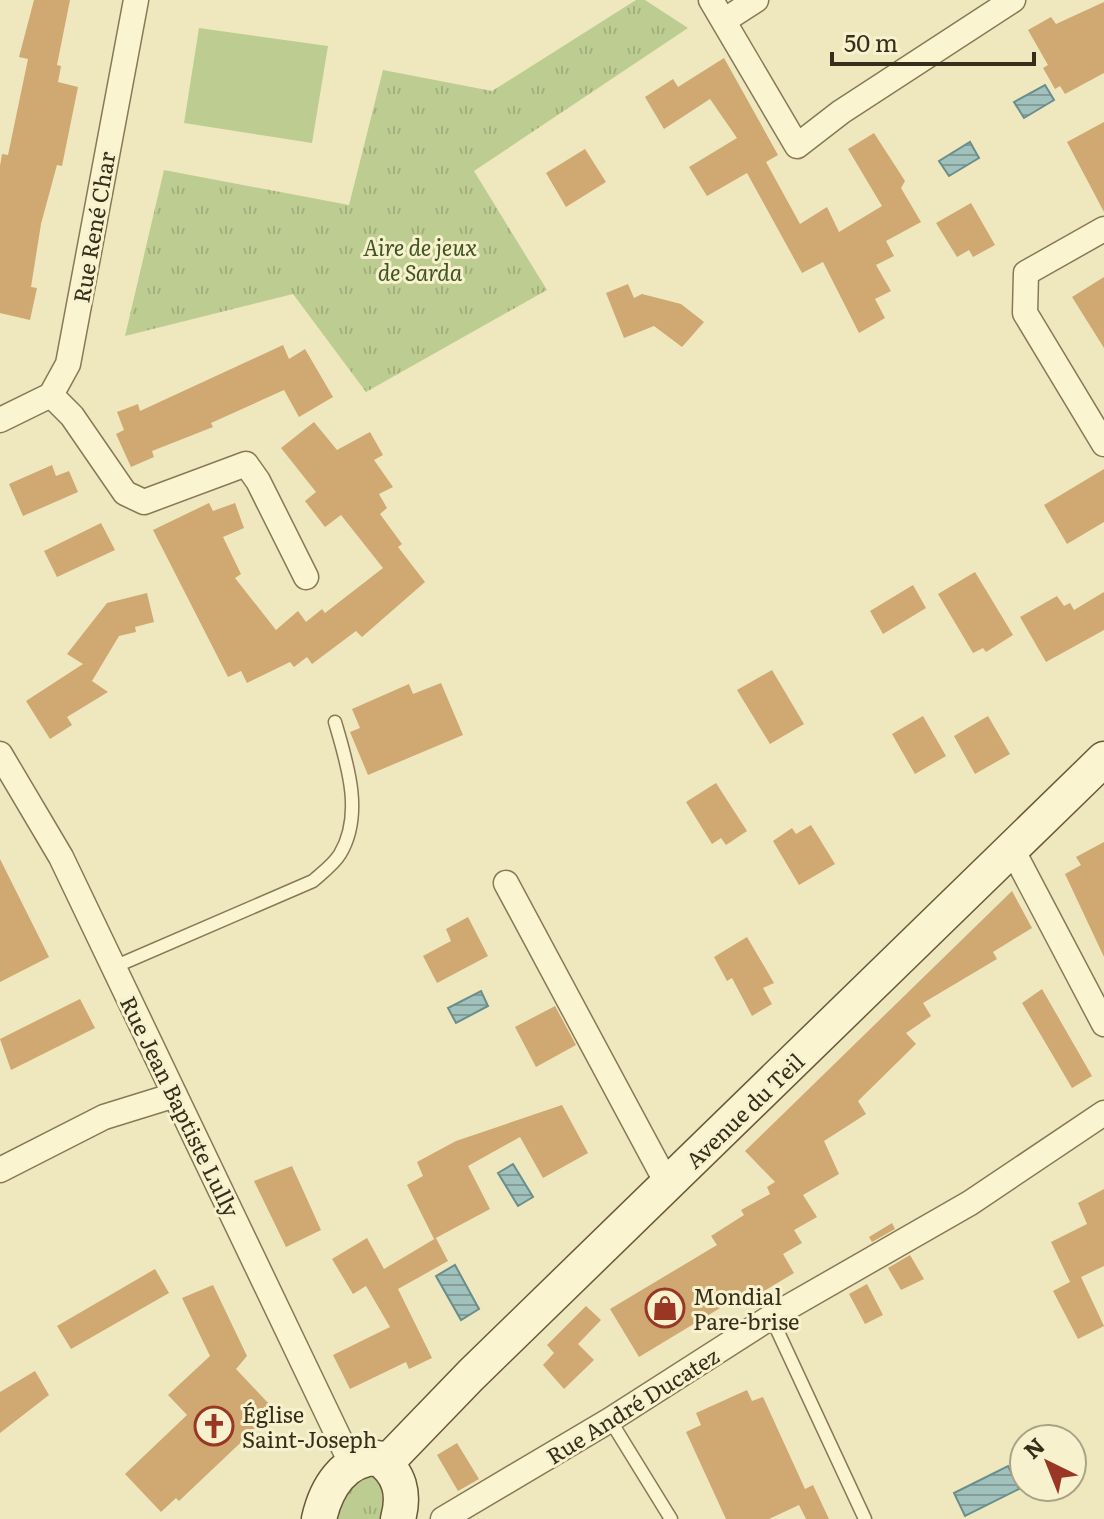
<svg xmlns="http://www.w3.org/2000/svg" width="1104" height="1519" viewBox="0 0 1104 1519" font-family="Literata,serif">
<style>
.grass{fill:url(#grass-tufts)}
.garden{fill:#bdcd91}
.water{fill:url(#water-rules);stroke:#698e8b;stroke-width:2}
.building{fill:#cfa872}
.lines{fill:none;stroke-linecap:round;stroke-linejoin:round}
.service-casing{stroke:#887956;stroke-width:15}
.minor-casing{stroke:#887956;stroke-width:27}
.secondary-casing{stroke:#6a5939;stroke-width:37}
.service{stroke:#faf4d1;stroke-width:12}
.minor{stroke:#faf4d1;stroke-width:24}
.secondary{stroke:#faf4d1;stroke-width:34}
.labels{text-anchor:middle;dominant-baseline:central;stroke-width:6;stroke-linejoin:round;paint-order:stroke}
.street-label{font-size:22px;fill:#372d1b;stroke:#f7f1cd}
.park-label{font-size:22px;font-style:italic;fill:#3f5421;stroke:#f7f1cd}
.poi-label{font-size:22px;fill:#372d1b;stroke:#f7f1cd;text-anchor:start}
</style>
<defs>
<pattern id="grass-tufts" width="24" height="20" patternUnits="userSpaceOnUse" patternTransform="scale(2)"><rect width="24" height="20" fill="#bdcd91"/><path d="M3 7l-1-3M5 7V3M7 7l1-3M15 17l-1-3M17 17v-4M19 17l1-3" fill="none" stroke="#a3b07c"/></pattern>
<pattern id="water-rules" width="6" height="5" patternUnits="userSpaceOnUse" patternTransform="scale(2)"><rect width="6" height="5" fill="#a1c1bc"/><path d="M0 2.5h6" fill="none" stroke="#849d98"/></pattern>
</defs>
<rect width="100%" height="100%" fill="#efe8be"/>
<path class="grass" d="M636,0H645L688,28L474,171L547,290L366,392L293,294L125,336L164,170L349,205L383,70L492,91Z
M372,1473L384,1477L388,1519H332L346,1487Z"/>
<path class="garden" d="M199,28L328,46L312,143L184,123Z"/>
<path class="water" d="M1045,85L1054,100L1024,118L1014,102Z
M970,142L979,158L949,176L939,161Z
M481,991L488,1006L456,1023L448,1008Z
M513,1164L533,1197L518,1206L498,1173Z
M455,1265L479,1309L461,1320L436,1276Z
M1008,1466L1019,1489L965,1516L954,1493Z"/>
<path class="building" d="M34,0H70L57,65L61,66L58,82L78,87L62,166L57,165L41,224L31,287L37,288L30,320L0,313V166L2,154L8,155L28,59L19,57Z
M1104,2V73L1065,94L1060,86L1055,89L1043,68L1048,65L1028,30L1051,17L1056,24Z
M724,58L778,155L766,162L800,224L827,207L839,232L882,206L848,149L874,133L905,181L901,188L921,222L886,241L894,256L876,265L891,291L875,299L885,318L859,333L823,262L802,273L747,173L707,196L689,167L737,138L710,99L664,129L645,97L673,79L678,87Z
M1104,122V212L1067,142Z
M585,149L606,182L566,207L546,173Z
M971,203L995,245L973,257L969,250L957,257L936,223Z
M1104,277V348L1072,297Z
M628,284L634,298L642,294L681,304L704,322L682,347L654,326L624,338L606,293Z
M283,345L289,359L305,349L333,397L299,417L284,390L211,423L213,427L152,451L154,457L131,467L116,434L124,430L117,412L138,404L140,411Z
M314,422L337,450L370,432L383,455L374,460L393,487L379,494L387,508L380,514L402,544L398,547L425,582L362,637L356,631L312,664L307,657L294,667L290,662L247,683L241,671L228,677L153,530L209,503L213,511L235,503L244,528L223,537L241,574L235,578L276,630L298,611L306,622L322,609L325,613L383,568L341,515L325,527L305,501L316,492L281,448Z
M52,465L56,476L69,471L78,492L23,516L9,484Z
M1104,469V522L1067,544L1044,505Z
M101,523L115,550L57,577L44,551Z
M975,572L1013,635L986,652L983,648L973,653L938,594Z
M913,585L926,608L883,634L870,611Z
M1104,592V630L1046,662L1020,617L1057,596L1064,606L1070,603L1074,610Z
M147,593L154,622L135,627L136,632L119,636L92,681L108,692L67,717L72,725L50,739L26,701L83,664L67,654L107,603Z
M772,670L804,724L770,744L737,690Z
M441,683L463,735L368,775L350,732L360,728L352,709L409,684L413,694Z
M923,716L946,756L915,774L892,734Z
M988,716L1010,754L975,774L954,736Z
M716,783L747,831L726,845L721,838L712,844L686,802Z
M811,825L835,864L799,885L773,841L792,828L796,834Z
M1104,842V957L1065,874L1081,865L1076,857Z
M0,859L49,957L0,982Z
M1012,891L1032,928L993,952L997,959L923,1003L931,1016L906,1033L916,1044L858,1101L866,1114L824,1141L839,1174L803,1195L817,1217L794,1230L802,1243L783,1254L794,1273L749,1300L745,1293L639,1357L610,1309L717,1245L711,1236L744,1215L741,1210L770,1194L767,1187L775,1182L745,1151Z
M468,917L488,956L437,983L423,956L451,941L446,929Z
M747,937L774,983L763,988L772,1004L752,1016L732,978L727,981L714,957Z
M1042,989L1092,1076L1072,1088L1022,1003Z
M80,999L95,1028L11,1070L0,1039Z
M555,1006L576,1045L536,1067L515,1027Z
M562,1105L588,1153L543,1178L520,1137L468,1166L490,1209L434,1239L407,1185L423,1176L417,1162L456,1141Z
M292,1166L321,1230L286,1247L254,1181Z
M1104,1189V1266L1081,1277L1104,1326L1078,1339L1053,1291L1070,1282L1051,1242L1087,1224L1078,1203Z
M892,1223L895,1229L872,1242L869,1237Z
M367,1238L384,1269L436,1238L448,1261L398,1289L432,1358L409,1369L406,1362L350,1389L333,1355L390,1327L366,1286L353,1294L332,1259Z
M910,1255L924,1279L901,1290L888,1268Z
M155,1269L169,1293L71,1349L57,1326Z
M867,1284L883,1315L865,1324L849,1294Z
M213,1285L247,1356L236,1369L270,1405L251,1424L255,1429L179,1501L176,1498L161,1512L125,1474L187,1415L168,1395L210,1356L182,1298Z
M586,1306L601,1320L578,1344L594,1360L564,1389L543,1365L554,1353L547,1345Z
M35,1371L49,1395L0,1433V1392Z
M747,1390L752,1401L763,1397L805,1489L813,1485L829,1519H806L799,1505L769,1519H726L686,1432L701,1425L696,1413Z
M457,1443L479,1479L458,1491L437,1455Z"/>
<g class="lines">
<g class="service-casing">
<path id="service" d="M114,967L313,881C322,873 334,864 340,854C364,814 347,763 335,722
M771,1317L865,1519
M610,1420L671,1519"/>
</g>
<g class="minor-casing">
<path id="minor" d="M711,0L797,146L841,112L1013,0
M725,20L756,0
M1104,229L1026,273L1025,313L1104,444
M51,395L72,416L125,493L144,502L246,464L258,481L306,577
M0,420L51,395L68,364L136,0
M0,754L61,857L351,1463
M1012,849L1104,1024
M506,883L668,1185
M0,1170L104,1117L175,1095
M443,1519L610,1420L771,1317L970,1203L1104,1113"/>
</g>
<g class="secondary-casing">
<path id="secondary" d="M386,1463L471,1375L1104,759
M319,1519C326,1488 344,1458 378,1458C400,1473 405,1494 398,1519"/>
</g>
<use href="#service" class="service"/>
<use href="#minor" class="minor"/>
<use href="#secondary" class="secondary"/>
</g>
<defs>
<g id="shop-ring" transform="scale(2)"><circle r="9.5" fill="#f7f1cd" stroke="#993624" stroke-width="1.5"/><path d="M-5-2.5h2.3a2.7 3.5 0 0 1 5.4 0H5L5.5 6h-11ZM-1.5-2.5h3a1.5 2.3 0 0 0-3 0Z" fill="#993624"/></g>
<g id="church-ring" transform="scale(2)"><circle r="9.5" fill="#f7f1cd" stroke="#993624" stroke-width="1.5"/><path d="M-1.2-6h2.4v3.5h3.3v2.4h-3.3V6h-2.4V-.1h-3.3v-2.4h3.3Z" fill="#993624"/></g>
</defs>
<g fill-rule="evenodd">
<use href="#shop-ring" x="665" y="1308"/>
<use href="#church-ring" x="214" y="1426"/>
</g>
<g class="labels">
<g class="street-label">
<text transform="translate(93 227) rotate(-80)">Rue René Char</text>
<text transform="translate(181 1106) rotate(64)">Rue Jean Baptiste Lully</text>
<text transform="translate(744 1110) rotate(-44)">Avenue du Teil</text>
<text transform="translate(632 1405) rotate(-32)">Rue André Ducatez</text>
</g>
<g class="park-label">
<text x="420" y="246">Aire de jeux<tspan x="420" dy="25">de Sarda</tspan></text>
</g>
<g class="poi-label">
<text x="693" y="1295">Mondial<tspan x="693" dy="25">Pare-brise</tspan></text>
<text x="242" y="1413">Église<tspan x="242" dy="25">Saint-Joseph</tspan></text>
</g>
</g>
<g transform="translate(1048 1463) rotate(317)"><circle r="38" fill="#f7f1cd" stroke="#aaa386" stroke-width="2"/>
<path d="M0-6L14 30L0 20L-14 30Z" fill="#993624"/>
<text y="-12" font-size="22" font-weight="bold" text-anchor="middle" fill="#372d1b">N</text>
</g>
<path d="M832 52v12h202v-12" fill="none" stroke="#372d1b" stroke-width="4"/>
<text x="844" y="52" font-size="24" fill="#372d1b" stroke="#f7f1cd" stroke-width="6" paint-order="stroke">50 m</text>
</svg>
